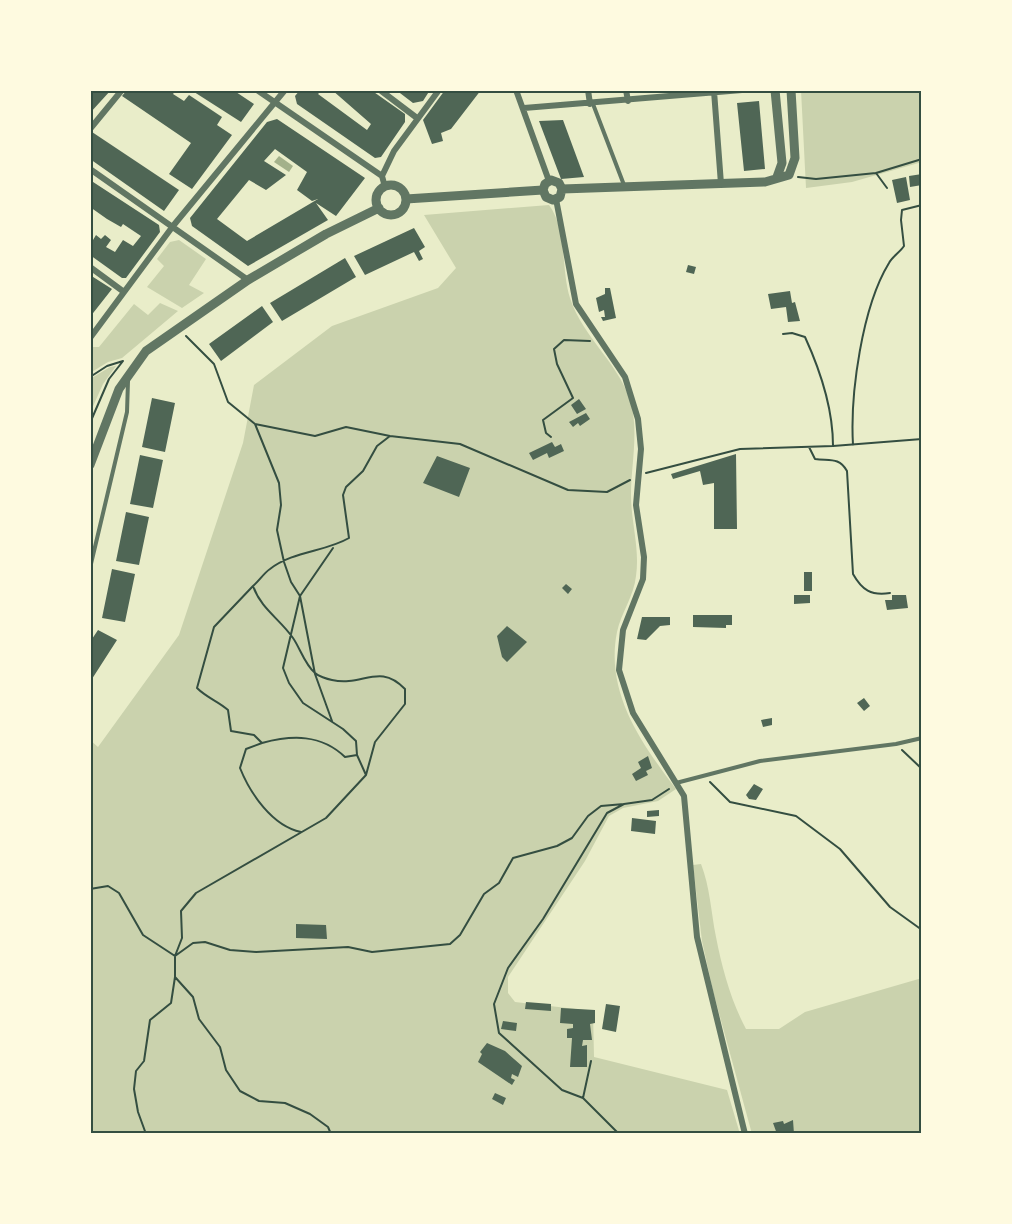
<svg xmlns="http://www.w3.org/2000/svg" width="1012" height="1224" viewBox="0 0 1012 1224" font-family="'PT Serif',serif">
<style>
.green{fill:#cad2ad}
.water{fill:#a3b18a}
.building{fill:#4f6655;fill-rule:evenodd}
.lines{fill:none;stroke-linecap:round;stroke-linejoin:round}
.path{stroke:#344e41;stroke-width:2}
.service{stroke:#617663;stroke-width:4}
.minor{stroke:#617663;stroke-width:6}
.tertiary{stroke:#617663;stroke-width:9}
.neatline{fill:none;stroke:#344e41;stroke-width:2}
</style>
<rect width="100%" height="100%" fill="#e9edc9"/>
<path class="green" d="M801,90H922V162L852,182L806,188Z
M549,205C567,229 561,270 570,298C583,339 623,366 632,408C638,436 631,467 631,495C631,522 640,549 636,576C634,596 621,613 617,632C605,692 641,743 676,789L658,801L623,808L609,816L585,861L508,977V993L515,1002L593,1011L594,1057L727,1090L740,1134H90V740L98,747L179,635L243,443L254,385L332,326L438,288L456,268L424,215Z
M179,240L206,259L189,285L204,293L182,308L147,287L164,266L157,259L170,242Z
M160,303L178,311L122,358L108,362L90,373V347H99L134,304L148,315Z
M116,366L103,384L90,413V379L110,367Z
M701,864C710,887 711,912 716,937C722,968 731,1001 746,1029H779L805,1012L922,978V1134H752L713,991L702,941L693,865Z"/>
<path class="water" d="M279,156L293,166L289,172L274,162Z"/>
<path class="building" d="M90,90H111L90,113Z
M127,90H176L173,94L184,101L189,95L222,117L217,125L232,135L192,189L169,174L191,143L122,96Z
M191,90H233L254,104L241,122Z
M300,90H322L318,94L367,130L371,124L332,90H371L405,114V122L381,157L375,158L297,104L295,96Z
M396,90H430L423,101L413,103Z
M445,90H481L451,129L441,133L443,141L432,144L423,120Z
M759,101L765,169L744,171L737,103Z
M277,119L365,178L336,216L316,203L328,220L248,266L192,226L190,218L267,122ZM275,149L307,172L297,190L312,201L318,199L247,241L217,219L249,180L266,190L286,175L264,161Z
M563,120L584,177L561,179L539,121Z
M92,132L179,190L164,211L90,159Z
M922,174V185L910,187L909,176Z
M906,177L910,200L897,203L892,180Z
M90,180L159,225L160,232L126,278H122L90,255V245L96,235L101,239L105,235L111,240L106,247L115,252L123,240L133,246L141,236L123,224L121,227L107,219L90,207Z
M414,228L425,247L419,251L423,259L419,261L414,252L365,275L354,256Z
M345,258L356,277L282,321L270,303Z
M688,265L696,267L694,274L686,272Z
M90,275L112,289L90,317Z
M605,288H610L616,318L603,321L601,317H605L604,310L599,312L596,298L605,294Z
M790,291L792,303L795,302L800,321L788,322L786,307L771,309L768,294Z
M262,306L273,322L221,361L209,344Z
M152,398L175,403L165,452L142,447Z
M579,399L586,409L577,414L571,405Z
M586,413L590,419L580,426L578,423L573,427L569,422Z
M552,442L555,447L561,444L564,451L549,458L547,453L533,460L529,453Z
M736,454L737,529H714V483L703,485L700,471L673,479L671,474Z
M140,455L163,460L153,508L130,504Z
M437,456L470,468L459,497L423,483Z
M126,512L149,517L139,565L116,561Z
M112,569L135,574L125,622L102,618Z
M804,572H812V591H804Z
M566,584L572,589L568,594L562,588Z
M794,595H810V603L794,604Z
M892,595H906L908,608L887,610L885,600H892Z
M693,615H732V625H726V628L693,627Z
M642,617H670V625L660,626L646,640L637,639Z
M507,626L527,642L507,662L502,657L497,636Z
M98,630L117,640L90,682V642Z
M864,698L870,706L864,711L857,703Z
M772,718V725L763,727L761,720Z
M648,756L652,768L646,771L648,775L636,781L632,774L641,768L638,762Z
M754,784L763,789L756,800L749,799L746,795Z
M659,810V816L647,817V811Z
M632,818L656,821L655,834L631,831Z
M296,924L326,925L327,939L296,938Z
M526,1002L551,1004V1011L525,1009Z
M606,1004L620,1006L616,1032L602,1029Z
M561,1008L595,1010V1023L590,1024L592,1040H583L582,1046L587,1045V1067H570L572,1038H567V1029L573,1028V1024L560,1023Z
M503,1021L517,1023L516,1031L501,1029Z
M487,1043L505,1051L522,1066L518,1077L512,1074L511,1078L515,1080L512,1085L478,1062L482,1054L480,1052Z
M495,1093L506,1098L503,1105L492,1099Z
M793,1120L794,1134H777L773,1123L783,1121L784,1124Z"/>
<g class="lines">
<path class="path" d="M876,173L922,159
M798,177L816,179L876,173L887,188
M783,334L792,333L805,337C821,372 833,408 833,446
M186,336L214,364L228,402L255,424L315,436L346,427L390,436L460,444L568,490L607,492L630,480
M90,377L107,366L123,361
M90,423L109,379L123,361
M255,424L279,483L281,505L277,530L284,562L291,582L300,596L315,674L332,721
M551,437L546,433L543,420L573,398L557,364L554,349L564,340L590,341
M853,445C850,394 862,307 889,263C892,257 900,252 904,246L901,220L902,210L922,205
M809,447L815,459C830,461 839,457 847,471L853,574C862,590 871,596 890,593
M646,473L740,449L833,446L922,439
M253,586L214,627L197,688C207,698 218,701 228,710L231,731L254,735L262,743C292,735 321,734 345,757L357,755L356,741L343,729L303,703L289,683L283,668L300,596L333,548
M262,743L246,749L240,768C250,793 272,826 301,832
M902,750L922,769
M357,755L366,775
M710,782L730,802L796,816L840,849L890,907L922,930
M90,889L108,886L119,893L143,935L175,956L193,943L205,942L230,950L256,952L348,947L372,952L450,944L460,935L484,894L499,883L513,858L557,846L572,838L588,816L601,806L624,804
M175,977V956L182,938L181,911L196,893L326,818L366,775L375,742L405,704V689C379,662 363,687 332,680C327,679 318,676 315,673C305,665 300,648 293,638C280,619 261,609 253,586C259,581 264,573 270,569C293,551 325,552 349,538L343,495L346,487L363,471L377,446L390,436
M591,1061L583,1098L562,1090L499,1033L494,1004L508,968L543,919L607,813L624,804L652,800L669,789
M583,1098L619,1134
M146,1134L138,1112L134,1089L136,1071L144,1061L150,1020L171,1003L175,977L193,997L199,1019L220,1047L226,1070L240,1091L259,1101L285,1103L310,1114L328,1127L331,1134"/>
<path class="service" d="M593,104L624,185
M90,568L127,412L128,381
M676,783L760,761L896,744L922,738"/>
<path class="minor" d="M257,90L382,176
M380,90L417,118
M516,90L549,181
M588,90L590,104
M626,90L628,101
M714,91L721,184
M524,108L742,90
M90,129L122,90
M90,169L248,280
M382,176L394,151L439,90
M382,176L385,187
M556,199L576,304L625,377L638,419L641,449L636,505L644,557L643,579L623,630L619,670L633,713L684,796L697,937L745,1134
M90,267L124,292
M90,338L173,226L285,90"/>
<path class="tertiary" d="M775,90L782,163L777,177
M376 200a15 15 0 1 1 30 0a15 15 0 1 1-30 0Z
M562,189L765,182L789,175L795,158L791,90
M543,190L546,197L553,200L560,197L562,189
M543,190L545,184L551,180L559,183L562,189
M406,199L543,190
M90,465L119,389L146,351L248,280L326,234L379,208"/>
</g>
<rect width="1012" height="1224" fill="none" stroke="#fefae0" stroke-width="183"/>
<rect x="92" y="92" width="828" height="1040" class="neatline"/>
</svg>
